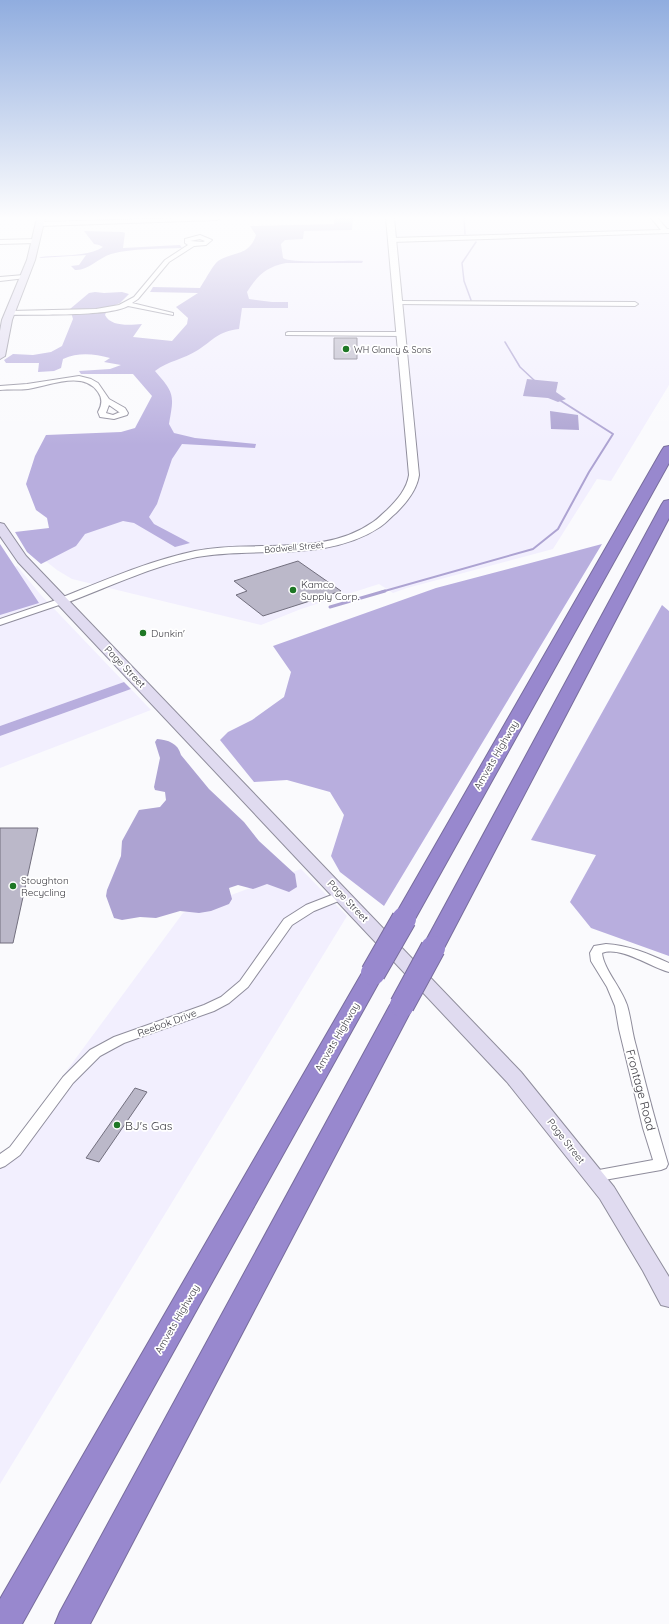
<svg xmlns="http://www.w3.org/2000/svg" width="669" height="1624" viewBox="0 0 669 1624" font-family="Quicksand,sans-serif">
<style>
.built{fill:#f2effe}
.forest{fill:#b8aede}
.water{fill:#ada3d2}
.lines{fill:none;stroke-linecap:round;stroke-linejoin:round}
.stream-far2{stroke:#ada3d2;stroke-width:1.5}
.stream-far1{stroke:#ada3d2;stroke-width:2}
.stream{stroke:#ada3d2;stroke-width:3}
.building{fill:#bbb8c9;stroke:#726f7e}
.minor-casing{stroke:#8f8d9c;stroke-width:2}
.tertiary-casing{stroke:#8f8d9c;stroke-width:2}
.secondary-casing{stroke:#8f8d9c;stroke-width:2}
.motorway-casing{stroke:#786d9d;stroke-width:2}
.minor{fill:#fff;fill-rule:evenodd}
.tertiary{fill:#fff;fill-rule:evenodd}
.secondary{fill:#e0dbf0;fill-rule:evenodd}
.motorway{fill:#9888ce;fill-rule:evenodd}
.motorway-bridge-casing{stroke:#786d9d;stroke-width:26;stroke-linecap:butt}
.motorway-bridge{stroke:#9888ce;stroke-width:24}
.poi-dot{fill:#1e7725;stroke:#fff;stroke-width:1.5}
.labels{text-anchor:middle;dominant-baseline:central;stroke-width:3.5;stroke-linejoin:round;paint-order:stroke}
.far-poi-label{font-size:9px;fill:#3c3b42;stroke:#fff;text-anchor:start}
.far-street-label{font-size:9px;fill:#3c3b42;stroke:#fff}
.poi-label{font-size:10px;fill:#3c3b42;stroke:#fff;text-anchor:start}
.street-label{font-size:10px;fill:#3c3b42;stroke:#fff}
.near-street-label{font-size:12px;fill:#3c3b42;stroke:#fff}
.near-poi-label{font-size:12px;fill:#3c3b42;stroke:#fff;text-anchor:start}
</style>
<rect width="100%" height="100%" fill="#fafafd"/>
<path class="built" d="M357,218H669V385L611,481L597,479L553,549L407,588L393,593L379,584L301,609L261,625L72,579L57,570L38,555L94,516L155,397L132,373L192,347L286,229H353Z
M17,566L40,594L124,682L0,726V571Z
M131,689L151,710L0,768V736Z
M301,869L347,916L0,1484V1158L3,1157L183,913Z"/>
<path class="forest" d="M335,218H380H353L352,230L304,231L303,239L285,240L281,244L283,258C291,264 350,260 363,261L362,263H286C266,267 258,275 247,292L249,299L272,302H288V308H242L239,329C217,332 215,339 198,350C184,359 168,361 155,371C175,394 174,395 169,424L174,433L195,438L256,444L255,448L182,444L172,459L157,504L149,517L154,524L190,543L175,547L134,523L123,521L85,534L76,546L41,564L27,552L15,532L49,528L47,518L36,510L26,484L35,456L46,435L121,432L135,428L152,396L133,374H81L79,371L110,369L121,365L104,362L110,358C94,354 79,352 63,359L61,368L54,371L38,372L39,363H6L4,360L13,354L33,355L51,352L62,346L73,319L70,309L89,293L95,292L104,293L122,292L129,294L120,303L108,308L105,315C111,327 130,325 142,324L133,337L172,341L187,324L188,318L176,307L198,293L150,292L153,287L200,288C204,282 213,265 218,261C233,251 249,257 256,235L250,226L334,224Z
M84,231L123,232L125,233L123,248L180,245L182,248C159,249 133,248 111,254C98,258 88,271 75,270L71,266L79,265L86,255L39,258L41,257C59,255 88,257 103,247L99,245L94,244Z
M0,544L39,603L0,615Z
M602,544L384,906L340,872L331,856L344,815L330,792L287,780L254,782L220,740L228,732L252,720L284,697L291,672L273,646L436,588Z
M662,605L669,611V956L591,928L570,902L596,855L531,840Z
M124,682L131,689L0,736V726Z"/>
<path class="water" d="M527,379L558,382L556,392L566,399L558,402L548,398L523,396Z
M550,411L578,415L579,430L551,429Z
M157,739C168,740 178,743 181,755L209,789L244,822L259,841L295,874L297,887L289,892L267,884L253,889L238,885L229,888L232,899L229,904L211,911L199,913L180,911L156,918L140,917L122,920L114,918L106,896L107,890L121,856L122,841L139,810L160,807L166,800L165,792L155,790L154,787L160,758L155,742Z"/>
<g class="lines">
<path class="stream-far2" d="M464,218L465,234
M471,300L464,281L462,263L476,242
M505,342L520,367L536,382"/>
<path class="stream-far1" d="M381,592L533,549L558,529L589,472L613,434L558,399"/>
<path class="stream" d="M330,607L385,591"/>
</g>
<path class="building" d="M334,338H357V359H334Z
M298,561L341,591L263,616L236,595L247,591L234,581Z
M0,828H38L13,943H0Z
M135,1088L147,1092L99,1162L86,1158Z"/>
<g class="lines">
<g class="minor-casing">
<path id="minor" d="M189,218H220L217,220L40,226L37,224L40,222Z
M651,218H657L667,229H669V233L392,242L389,240L392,238L661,230Z
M200,235L212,240L206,245L194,246L169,262L138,299L132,303L173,313V315L128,306C108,317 35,314 10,315L7,313L10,311L96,309L119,305L134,297L165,260L188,245L185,243V239ZM200,239L205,241L203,242L190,241Z
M0,240L36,239L39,241L36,243L0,244Z
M24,275L27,277L26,278L0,281V277Z
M398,301L635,302L638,304L635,306L396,304V302Z
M288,332H401L404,334L401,336L286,335V333Z
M79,376L91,379L98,383L109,399L125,408L128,413L127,415L114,419L100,417L98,412C102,405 103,399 98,392C83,370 49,386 28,389C19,390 9,389 0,390V386L27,384ZM109,405L119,412H120L113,415L106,413Z
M62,598L65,599L67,601L65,603L0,625V619Z
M342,891L346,892L348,895L346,898L314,911L292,925L248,987L229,1003L214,1011L124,1043L100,1056L73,1083L20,1155L5,1166L0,1168V1154L10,1147L63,1077L90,1050L114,1037L204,1005L221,997L240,981L284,919L306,905Z
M606,944C628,945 649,954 669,963V972C650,967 621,946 602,953C604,970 621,987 627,1005C631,1018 632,1033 636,1046C646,1086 656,1125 668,1164L666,1168L661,1170L593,1182L588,1180L586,1176L588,1172L653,1160L643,1128L619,1029L615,1006L607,987L591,961L590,953L594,946Z"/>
</g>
<g class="tertiary-casing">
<path id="tertiary" d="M386,218H394L419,475C417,490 406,503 396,513C391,517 386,523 380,527C326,563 257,546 197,557C152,566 109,587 66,603H58L56,601L58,599C103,581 148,561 195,551C253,539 322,558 373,522C378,519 382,514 387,510C397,500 407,489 409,475Z"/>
</g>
<g class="secondary-casing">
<path id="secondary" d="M37,218H45L35,260L12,320L5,356L0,359V331L2,320L27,260Z
M0,523L4,524L26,556L521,1072L614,1187L669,1277V1307L661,1305L643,1271L600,1199L507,1082L18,562L0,536Z"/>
</g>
<g class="motorway-casing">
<path id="motorway" d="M669,446V463L415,919L412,924L404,926L396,924L393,919L662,450L664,447Z
M669,500V518L444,948L441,953L433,955L425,953L422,948L662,504L664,501Z
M373,965L381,968L384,973L22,1624H0V1599L362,973L365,968Z
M402,997L410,999L414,1005L90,1624H55L60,1612L390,1005L394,999Z"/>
</g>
<use href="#minor" class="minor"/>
<use href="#tertiary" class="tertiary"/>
<use href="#secondary" class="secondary"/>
<use href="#motorway" class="motorway"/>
<g class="motorway-bridge-casing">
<path id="motorway-bridge" d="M373,973L404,919
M402,1005L433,948"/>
</g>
<use href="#motorway-bridge" class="motorway-bridge"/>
</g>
<linearGradient id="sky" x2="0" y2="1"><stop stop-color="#90addf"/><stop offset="0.49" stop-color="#fdfdfe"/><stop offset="1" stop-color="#fdfdfe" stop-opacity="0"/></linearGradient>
<rect width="669" height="445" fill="url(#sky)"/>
<g class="poi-dot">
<circle cx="346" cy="349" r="4"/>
<circle cx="293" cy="590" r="4"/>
<circle cx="143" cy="633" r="4"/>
<circle cx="13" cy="886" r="4"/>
<circle cx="117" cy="1125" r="4"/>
</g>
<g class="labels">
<g class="far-poi-label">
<text x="354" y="349">WH Glancy &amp; Sons</text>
</g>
<g class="far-street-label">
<text transform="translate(294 547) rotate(-5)">Bodwell Street</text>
</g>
<g class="poi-label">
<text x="301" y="584">Kamco<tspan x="301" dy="12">Supply Corp.</tspan></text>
<text x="151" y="633">Dunkin'</text>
<text x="21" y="880">Stoughton<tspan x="21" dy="12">Recycling</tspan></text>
</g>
<g class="street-label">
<text transform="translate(125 667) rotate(46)">Page Street</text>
<text transform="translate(496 755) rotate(-60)">Amvets Highway</text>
<text transform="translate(348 901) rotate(46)">Page Street</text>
<text transform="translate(167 1023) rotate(-20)">Reebok Drive</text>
<text transform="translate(337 1037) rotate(-60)">Amvets Highway</text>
<text transform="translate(566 1141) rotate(52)">Page Street</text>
<text transform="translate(177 1319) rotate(-60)">Amvets Highway</text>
</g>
<g class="near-street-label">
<text transform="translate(641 1090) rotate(75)">Frontage Road</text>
</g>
<g class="near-poi-label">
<text x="125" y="1125">BJ's Gas</text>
</g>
</g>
</svg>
